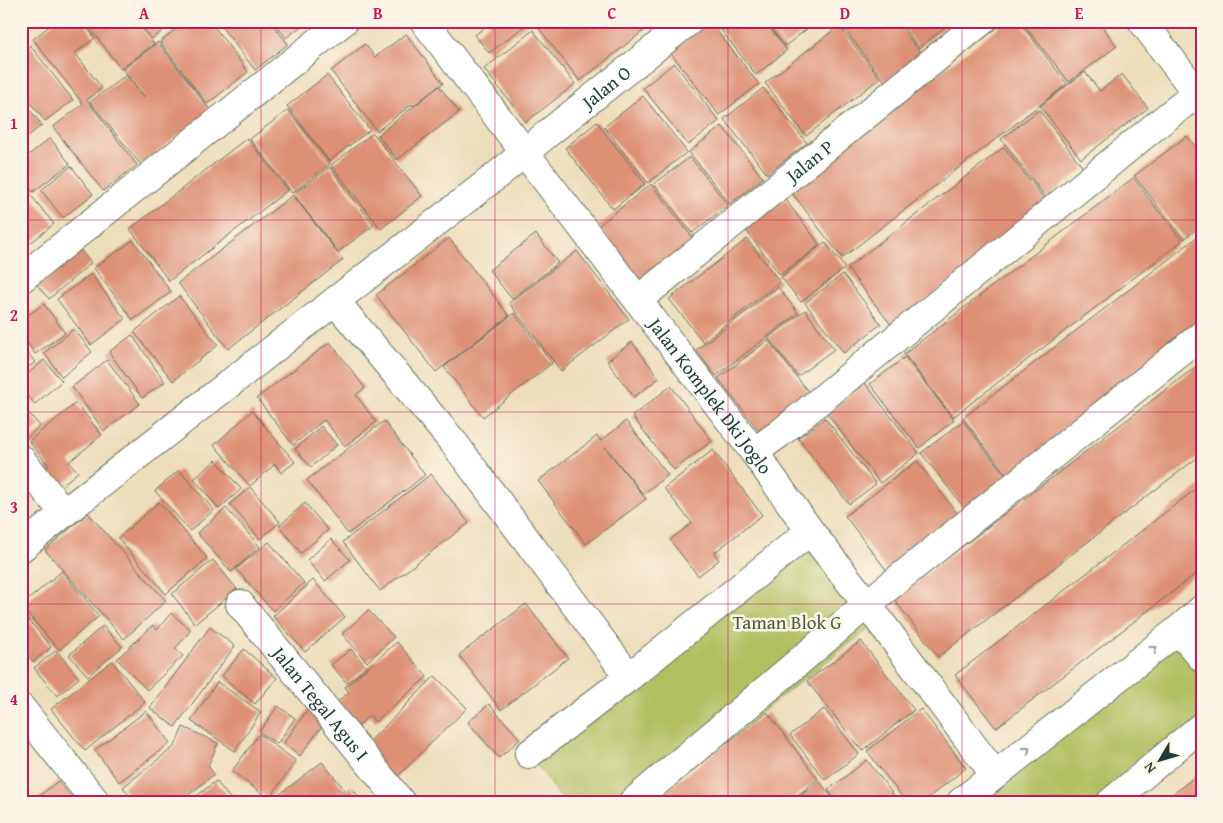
<svg xmlns="http://www.w3.org/2000/svg" width="1223" height="823" viewBox="0 0 1223 823" font-family="'Gentium Book Plus',serif">
<style>
.green{fill:#b1bf61;stroke:#687e4a}
.building{fill:#dd9076}
.lines{fill:none;stroke-linecap:round;stroke-linejoin:round}
.street-casing{stroke:#677563;stroke-width:30}
.secondary-casing{stroke:#677563;stroke-width:30}
.street{stroke:#fff;stroke-width:28}
.secondary{stroke:#fff;stroke-width:28}
.oneway{stroke:#8f9e9a}
.grid{fill:none;stroke:#c2185b;stroke-width:1;stroke-opacity:0.55}
.labels{text-anchor:middle;dominant-baseline:central;stroke-width:5;stroke-linejoin:round;paint-order:stroke}
.street-label{font-size:19px;fill:#1f3d34;stroke:#fcf5e5}
.park-label{font-size:19px;fill:#445e3f;stroke:#fcf5e5}
.neatline{fill:none;stroke:#c2185b;stroke-width:2}
.grid-label{font-size:16px;text-anchor:middle;font-weight:bold;fill:#c2185b}
</style>
<rect width="100%" height="100%" fill="#fcf5e5"/>
<filter id="ink" filterUnits="userSpaceOnUse"><feTurbulence type="fractalNoise" baseFrequency=".02" numOctaves="2"/><feDisplacementMap in="SourceGraphic" scale="10" xChannelSelector="R" yChannelSelector="G"/><feConvolveMatrix kernelMatrix="1 2 1 2 8 2 1 2 1" color-interpolation-filters="sRGB"/></filter>
<filter id="wash" filterUnits="userSpaceOnUse"><feTurbulence type="fractalNoise" baseFrequency=".0096" numOctaves="4" result="noise"/><feDisplacementMap in="SourceGraphic" scale="20" xChannelSelector="R" yChannelSelector="G"/><feGaussianBlur stdDeviation="1.12" result="paint"/><feColorMatrix in="noise" values="0 0 0 0 0 0 0 0 0 0 0 0 0 0 0 0 0 1.4 0 .05"/><feComposite in="paint" operator="in"/></filter>
<g filter="url(#wash)">
<rect width="100%" height="100%" fill="#eddebb"/>
<path class="green" d="M805,537L870,628L644,802H564L529,754Z
M1178,630L1202,658V726L1111,802H961Z"/>
<g id="blocks">
<path class="building" d="M56,21H83L95,38L75,53L102,88L87,100L137,165L103,191L53,127L83,104L33,39Z
M85,21H136L154,44L121,69Z
M138,21H175L152,39Z
M186,21H210L248,72L207,104L160,42Z
M217,21H270L288,44L255,70Z
M273,21H308L286,38Z
M488,21H531L489,53L475,35L490,23Z
M535,21H656L580,81L534,22Z
M709,21L759,84L719,115L670,52Z
M714,21H764L787,50L756,75Z
M766,21H817L785,46Z
M838,21H896L922,54L885,82Z
M899,21H953L919,48Z
M1006,21H1019L1067,84L842,258L789,189Z
M1021,21H1098L1117,46L1069,82Z
M839,26L880,78L806,136L765,83Z
M533,30L575,84L526,122L484,69Z
M406,34L443,83L413,106L412,104L377,131L331,71L365,44L375,57Z
M158,42L210,110L141,165L90,102L126,75L143,97L144,96L123,69Z
M30,45L73,100L45,121L21,91V52Z
M674,63L719,121L688,145L643,88Z
M1085,72L1100,91L1122,74L1148,108L1081,159L1040,106Z
M327,75L370,130L329,161L287,106Z
M439,86L459,112L397,160L378,135Z
M763,88L807,143L767,174L724,119Z
M643,96L687,152L648,183L604,127Z
M21,99L42,125L21,142Z
M288,110L330,164L292,193L250,139Z
M1039,110L1084,169L1046,198L1001,139Z
M597,122L645,184L613,209L565,148Z
M722,126L763,178L730,204L689,152Z
M373,133L422,196L381,229L331,165Z
M1187,136L1202,155V225L1184,239L1134,176Z
M50,138L70,164L33,192L21,177V161Z
M247,138L288,190L169,281L130,229Z
M1004,147L1049,205L892,326L847,268Z
M690,157L728,205L692,233L654,184Z
M71,166L93,194L63,218L41,190Z
M330,167L374,225L338,252L293,194Z
M1133,178L1182,241L953,417L904,354Z
M21,183L54,224L23,249L21,248Z
M651,184L696,242L643,284L598,226Z
M293,195L343,260L228,349L178,283Z
M785,199L820,245L780,275L745,229Z
M536,234L558,263L512,299L489,270Z
M449,238L509,316L436,372L376,295Z
M1196,238L1202,245V327L1008,477L963,418Z
M747,239L780,282L703,342L669,299Z
M133,240L171,292L133,320L94,268Z
M73,241L91,263L49,299L31,278Z
M825,242L845,268L801,302L781,277Z
M577,251L629,319L561,371L509,303Z
M91,274L125,319L91,345L57,299Z
M843,274L881,324L844,353L805,303Z
M778,287L798,313L716,376L696,350Z
M179,296L218,345L173,381L134,332Z
M44,304L65,333L35,354L21,334V320Z
M805,310L834,349L798,376L768,338Z
M514,313L552,363L483,417L444,367Z
M74,329L92,352L62,377L44,353Z
M132,335L165,382L142,398L109,352Z
M768,340L813,398L763,436L718,378Z
M330,342L365,388L356,395L376,422L345,446L324,420L293,445L257,398Z
M632,342L659,378L634,397L607,361Z
M21,345L35,362L21,373Z
M905,357L954,420L919,448L870,384Z
M44,360L62,381L35,404L21,389V380Z
M107,360L140,404L104,431L72,387Z
M1202,362V454L938,657L894,599Z
M865,383L919,453L880,483L826,412Z
M671,386L712,441L674,470L632,416Z
M76,403L102,435L69,462L78,472L56,490L42,472L49,466L29,441Z
M21,404L40,426L21,443Z
M252,411L295,462L281,473L275,464L250,486L214,445Z
M825,418L876,484L849,504L798,438Z
M384,421L425,475L348,534L307,480Z
M626,421L668,475L643,494L605,447L646,499L586,544L538,481L597,436L601,441Z
M963,421L1011,483L969,514L921,453Z
M321,426L337,445L311,467L295,449Z
M713,450L762,515L714,553L719,560L698,576L670,540L692,523L664,488Z
M216,460L241,489L219,509L194,479Z
M917,461L963,521L891,576L845,516Z
M179,470L214,510L190,531L155,491Z
M431,474L469,523L380,591L343,542Z
M1202,484V569L996,728L955,675Z
M250,487L280,522L260,539L230,504Z
M159,502L207,558L166,594L118,538Z
M305,503L328,530L301,553L279,526Z
M226,508L260,547L231,572L197,533Z
M88,513L166,601L124,639L45,550Z
M331,539L350,560L325,581L307,560Z
M269,542L304,583L273,611L236,569Z
M213,560L237,589L195,624L172,594Z
M62,571L99,616L59,650L21,606Z
M313,580L345,617L305,652L273,616Z
M526,604L568,658L501,710L459,655Z
M368,610L394,637L367,662L342,634Z
M21,611L51,647L33,662L21,649Z
M171,613L191,630L175,649L183,656L147,690L117,659L153,625L157,630Z
M103,626L122,647L88,676L69,655Z
M210,627L235,646L175,727L150,708Z
M861,641L914,710L862,751L807,681Z
M397,642L427,677L375,722L370,715L356,728L335,704L349,692L345,687Z
M244,649L277,678L255,704L222,676Z
M351,649L366,667L347,683L331,665Z
M56,650L79,678L57,696L34,668Z
M112,661L145,702L85,751L51,709Z
M435,676L467,708L393,781L362,749Z
M217,682L261,712L235,751L191,721Z
M489,704L520,739L499,758L468,722Z
M278,706L295,718L277,744L259,732Z
M308,709L325,722L300,756L284,743Z
M824,709L859,754L825,780L790,735Z
M921,709L966,768L923,802H906L867,751Z
M146,711L170,743L119,782L95,750Z
M767,712L818,779L789,802H651Z
M183,727L218,743L208,766L214,774L180,802H120L129,795L123,787L175,746Z
M259,734L296,761L269,799L232,771Z
M867,760L899,802H837L828,790Z
M322,762L344,789L329,802H279L276,797Z
M1202,771V802H1163Z
M58,781L75,802H32Z
M216,781L233,802H189Z
M819,781L836,802H793Z
M351,787L363,802H333Z"/>
</g>
</g>
<g filter="url(#ink)">
<use href="#blocks" fill-opacity="0" stroke="#677563" stroke-width="1"/>
<g class="lines">
<g class="street-casing">
<g id="street">
<path d="M1142,21L1202,100"/>
<path d="M21,279L344,21"/>
<path id="s1" d="M638,300L982,21"/>
<path d="M335,301L454,443L629,677"/>
<path d="M754,452L779,434L1154,127L1196,94"/>
<path d="M21,459L64,513"/>
<path id="s2" d="M21,548L64,513L335,301L496,176L552,130L689,21"/>
<path id="s3" d="M240,604L401,802"/>
<path d="M1178,630L1202,609"/>
<path d="M21,708L96,802"/>
<path d="M529,754L629,677L810,531"/>
<path d="M633,802L867,604L1202,335"/>
</g>
</g>
<g class="secondary-casing">
<g id="secondary">
<path id="s4" d="M424,21L754,452L810,531L867,604L995,775"/>
<path d="M961,802L1178,630L1202,658"/>
<path d="M1111,802L1202,726"/>
</g>
</g>
<use href="#street" class="street"/>
<use href="#secondary" class="secondary"/>
</g>
<defs><path id="oneway-chevron" d="M-2-3.5L2.5 0L-2 3.5" fill="none" stroke-width="1.6" stroke-linecap="round" stroke-linejoin="round" transform="scale(1.25)"/></defs>
<g class="oneway">
<use href="#oneway-chevron" transform="translate(1154 649) rotate(-38)"/>
<use href="#oneway-chevron" transform="translate(1027 750) rotate(-38)"/>
</g>
</g>
<path class="grid" d="M261,21V802M495,21V802M728,21V802M962,21V802M21,220H1202M21,412H1202M21,604H1202"/>
<g class="labels">
<g class="street-label">
<text stroke="none"><textPath href="#s2" startOffset="745">Jalan O</textPath></text>
<text stroke="none"><textPath href="#s1" startOffset="221">Jalan P</textPath></text>
<text stroke="none"><textPath href="#s4" startOffset="472">Jalan Komplek Dki Joglo</textPath></text>
<text stroke="none"><textPath href="#s3" startOffset="128">Jalan Tegal Agus I</textPath></text>
</g>
<g class="park-label">
<text x="787" y="622">Taman Blok G</text>
</g>
</g>
<rect width="1223" height="823" fill="none" stroke="#fcf5e5" stroke-width="55"/>
<g transform="translate(1160 760) rotate(232)" stroke="#fcf5e5" stroke-width="4" paint-order="stroke">
<path d="M0-4L9 19L0 12L-9 19Z" fill="#1f3d34"/>
<text y="-8" font-size="14" font-weight="bold" text-anchor="middle" fill="#1f3d34">N</text>
</g>
<rect x="28" y="28" width="1168" height="768" class="neatline"/>
<g class="grid-label">
<text x="144" y="19">A</text>
<text x="378" y="19">B</text>
<text x="612" y="19">C</text>
<text x="845" y="19">D</text>
<text x="1079" y="19">E</text>
<text x="14" y="129">1</text>
<text x="14" y="321">2</text>
<text x="14" y="513">3</text>
<text x="14" y="705">4</text>
</g>
</svg>
